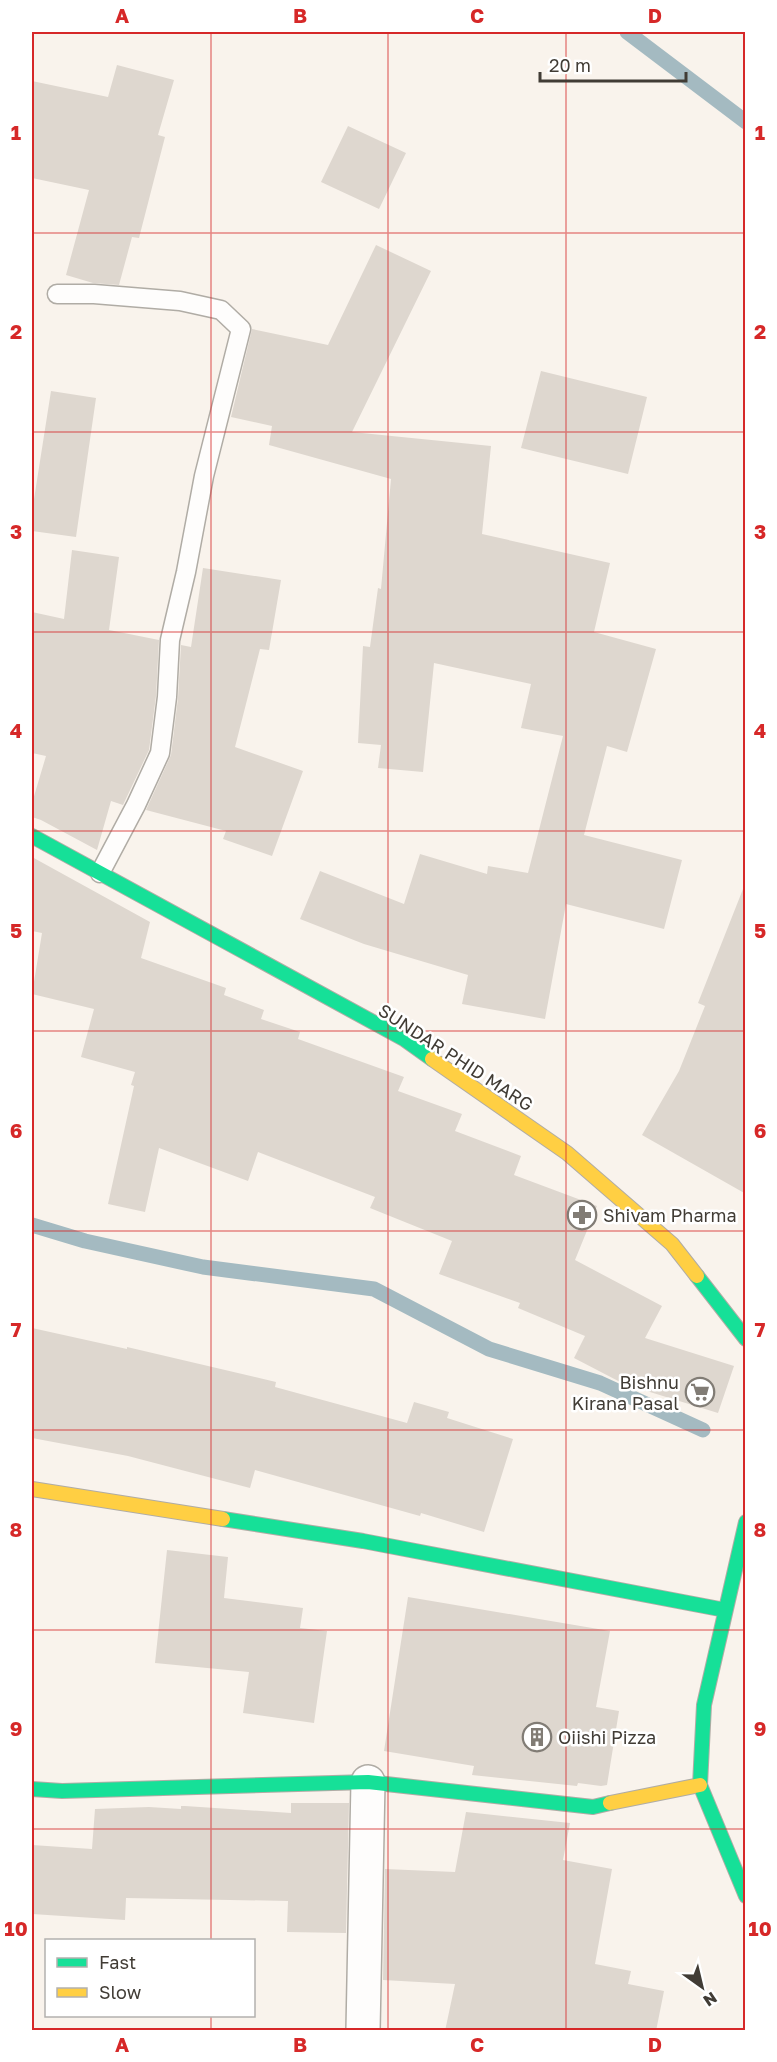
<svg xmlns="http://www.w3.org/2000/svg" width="777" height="2062" viewBox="0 0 777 2062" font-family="'Golos Text',sans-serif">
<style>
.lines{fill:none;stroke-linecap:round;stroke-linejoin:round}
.stream{stroke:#a4bac1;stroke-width:15}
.building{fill:#ded7cf}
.lane-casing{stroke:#b0aca5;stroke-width:21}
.street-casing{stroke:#b0aca5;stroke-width:36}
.fast-casing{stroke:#b0aca5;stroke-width:16}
.slow-casing{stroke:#b0aca5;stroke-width:16}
.lane{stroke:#fefdfc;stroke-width:18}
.street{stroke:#fefdfc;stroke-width:33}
.fast{stroke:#16e098;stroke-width:14}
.slow{stroke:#ffcf43;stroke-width:14}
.grid{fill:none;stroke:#d62828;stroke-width:1.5;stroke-opacity:0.55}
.labels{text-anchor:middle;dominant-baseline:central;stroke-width:5;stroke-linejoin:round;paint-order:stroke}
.street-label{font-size:18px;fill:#413c35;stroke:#fff}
.poi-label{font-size:18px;fill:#413c35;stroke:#fff;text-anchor:start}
.neatline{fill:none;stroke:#d62828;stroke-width:2}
.grid-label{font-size:20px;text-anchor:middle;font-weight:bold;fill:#d62828}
</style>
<rect width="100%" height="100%" fill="#f9f3ec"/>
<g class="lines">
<path class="stream" d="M627,32L746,122
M32,1225L85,1241L203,1267L374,1289L489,1349L600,1383L703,1430"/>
</g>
<path class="building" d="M117,65L174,80L158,135L165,137L139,238L132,237L119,285L93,283L66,275L89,190L32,178V81L108,97Z
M348,126L406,153L379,209L321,182Z
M376,245L431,271L352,432L491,446L482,534L610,563L594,632L656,649L627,752L607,746L584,835L682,860L664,929L566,904L545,1019L462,1004L468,975L364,944L300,919L320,871L404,904L420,854L487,874L488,866L528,873L563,736L521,728L531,684L434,663L423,772L378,768L381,745L358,743L363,646L370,647L378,588L381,589L391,479L269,445L272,426L231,417L252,329L328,345Z
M541,371L647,397L628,474L521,448Z
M51,391L96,398L76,537L32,531V512Z
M72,550L119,557L109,630L159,640L156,696L149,750L123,805L111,801L97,850L41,820L32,817V803L46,756L32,753V612L64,619Z
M203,568L281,580L269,650L260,649L235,747L303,771L272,856L223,839L226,831L146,810L171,755L178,698L181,645L191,647Z
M32,857L150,922L141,958L226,988L224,995L264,1010L261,1019L300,1032L298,1039L404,1077L398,1091L462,1114L455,1131L521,1156L514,1175L597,1206L575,1260L662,1306L645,1338L734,1366L718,1413L624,1384L574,1358L585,1336L518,1308L520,1303L439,1274L452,1241L370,1208L375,1197L258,1152L248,1181L159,1148L145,1212L108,1204L134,1086L131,1085L135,1072L81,1057L94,1009L32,994L42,933L32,931Z
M743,889H746V1194L642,1135L679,1071L705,1006L698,1003Z
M32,1328L127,1349V1347L276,1382L275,1387L407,1423L414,1402L449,1412L447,1418L513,1439L484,1532L421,1513L420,1516L255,1470L250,1488L128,1456L32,1438Z
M167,1550L228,1557L224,1598L303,1608L300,1628L327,1631L314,1723L243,1713L249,1672L155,1663Z
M408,1597L610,1631L596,1707L619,1711L607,1785L601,1786L578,1783L577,1786L472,1775L474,1766L384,1751Z
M291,1803H349L346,1933L287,1932L288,1901L126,1898L125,1920L32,1914V1845L92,1849L95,1809L149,1807L181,1809V1806H185L291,1813Z
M466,1812L570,1823L563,1860L612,1869L595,1964L631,1971L628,1984L664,1991L656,2031H445L455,1984L383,1980L385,1869L455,1872Z"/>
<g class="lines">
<g class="lane-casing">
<path id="lane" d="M57,294H94L180,301L221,310L241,329L204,476L186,572L170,640L167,697L160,753L136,805L100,873"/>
</g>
<g class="street-casing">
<path id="street" d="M363,2030L368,1782"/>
</g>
<g class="fast-casing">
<path id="fast" d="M32,836L404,1039L432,1059
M697,1276L746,1339
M223,1519L363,1541L725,1610
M746,1522L704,1705L700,1785L746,1896
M32,1789L62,1791L368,1782L593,1807L610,1803"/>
</g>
<g class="slow-casing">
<path id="slow" d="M432,1059L567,1153L672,1244L697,1276
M32,1489L223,1519
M610,1803L700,1785"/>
</g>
<use href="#lane" class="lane"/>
<use href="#street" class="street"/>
<use href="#fast" class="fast"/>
<use href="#slow" class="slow"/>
</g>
<path class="grid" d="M211,32V1940M388,32V2030M566,32V2030M32,233H746M32,432H746M32,632H746M32,831H746M32,1031H746M32,1231H746M32,1430H746M32,1630H746M32,1829H746M211,2016V2030"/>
<defs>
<g id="pharmacy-ring" transform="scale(1.5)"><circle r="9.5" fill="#fff" stroke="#817c75" stroke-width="1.5"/><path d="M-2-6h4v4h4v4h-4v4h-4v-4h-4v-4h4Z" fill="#817c75"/></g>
<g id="supermarket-ring" transform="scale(1.5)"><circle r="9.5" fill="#fff" stroke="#817c75" stroke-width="1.5"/><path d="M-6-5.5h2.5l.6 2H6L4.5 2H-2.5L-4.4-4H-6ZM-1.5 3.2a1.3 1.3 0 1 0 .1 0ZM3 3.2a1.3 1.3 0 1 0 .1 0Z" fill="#817c75"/></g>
<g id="building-ring" transform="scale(1.5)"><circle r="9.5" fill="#fff" stroke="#817c75" stroke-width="1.5"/><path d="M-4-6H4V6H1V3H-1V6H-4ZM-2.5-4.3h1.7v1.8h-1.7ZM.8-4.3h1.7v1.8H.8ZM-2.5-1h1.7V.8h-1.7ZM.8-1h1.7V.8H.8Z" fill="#817c75"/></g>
</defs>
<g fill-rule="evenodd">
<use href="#pharmacy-ring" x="582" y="1215"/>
<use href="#supermarket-ring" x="700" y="1392"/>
<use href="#building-ring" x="537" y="1737"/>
</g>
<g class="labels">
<g class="street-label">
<text transform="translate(456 1057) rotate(33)">SUNDAR PHID MARG</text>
</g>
<g class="poi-label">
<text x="603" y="1215">Shivam Pharma</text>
<text x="679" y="1382" text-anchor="end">Bishnu<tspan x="679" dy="21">Kirana Pasal</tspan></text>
<text x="558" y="1737">Oiishi Pizza</text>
</g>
</g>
<rect width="777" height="2062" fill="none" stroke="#ffffff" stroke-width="66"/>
<rect x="45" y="1939" width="210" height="78" fill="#ffffff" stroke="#b3b1ae" stroke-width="1.5"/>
<rect x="57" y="1958" width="30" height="9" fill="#16e098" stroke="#b3b1ae" stroke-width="1.5"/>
<text x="99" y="1969" font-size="18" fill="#413c35">Fast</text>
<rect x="57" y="1988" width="30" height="9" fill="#ffcf43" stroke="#b3b1ae" stroke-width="1.5"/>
<text x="99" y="1999" font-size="18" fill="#413c35">Slow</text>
<g transform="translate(702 1987) rotate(146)" stroke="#ffffff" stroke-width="4.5" paint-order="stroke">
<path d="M0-4.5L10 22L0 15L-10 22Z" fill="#413c35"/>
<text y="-9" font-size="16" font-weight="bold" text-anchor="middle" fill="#413c35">N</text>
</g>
<path d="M540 72v9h146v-9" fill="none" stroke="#413c35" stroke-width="3"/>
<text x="549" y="72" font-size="18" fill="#413c35" stroke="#ffffff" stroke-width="4.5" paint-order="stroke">20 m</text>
<rect x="33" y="33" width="711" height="1996" class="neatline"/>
<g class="grid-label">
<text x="122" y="23">A</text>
<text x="300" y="23">B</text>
<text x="477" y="23">C</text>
<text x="655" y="23">D</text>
<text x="16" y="140">1</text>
<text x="760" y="140">1</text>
<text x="16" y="339">2</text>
<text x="760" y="339">2</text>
<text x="16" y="539">3</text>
<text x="760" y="539">3</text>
<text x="16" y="738">4</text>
<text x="760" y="738">4</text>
<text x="16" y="938">5</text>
<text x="760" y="938">5</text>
<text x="16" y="1138">6</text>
<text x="760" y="1138">6</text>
<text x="16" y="1337">7</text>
<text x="760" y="1337">7</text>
<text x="16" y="1537">8</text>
<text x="760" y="1537">8</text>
<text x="16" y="1736">9</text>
<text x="760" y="1736">9</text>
<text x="16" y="1936">10</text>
<text x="760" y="1936">10</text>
<text x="122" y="2052">A</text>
<text x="300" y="2052">B</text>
<text x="477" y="2052">C</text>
<text x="655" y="2052">D</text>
</g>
</svg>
